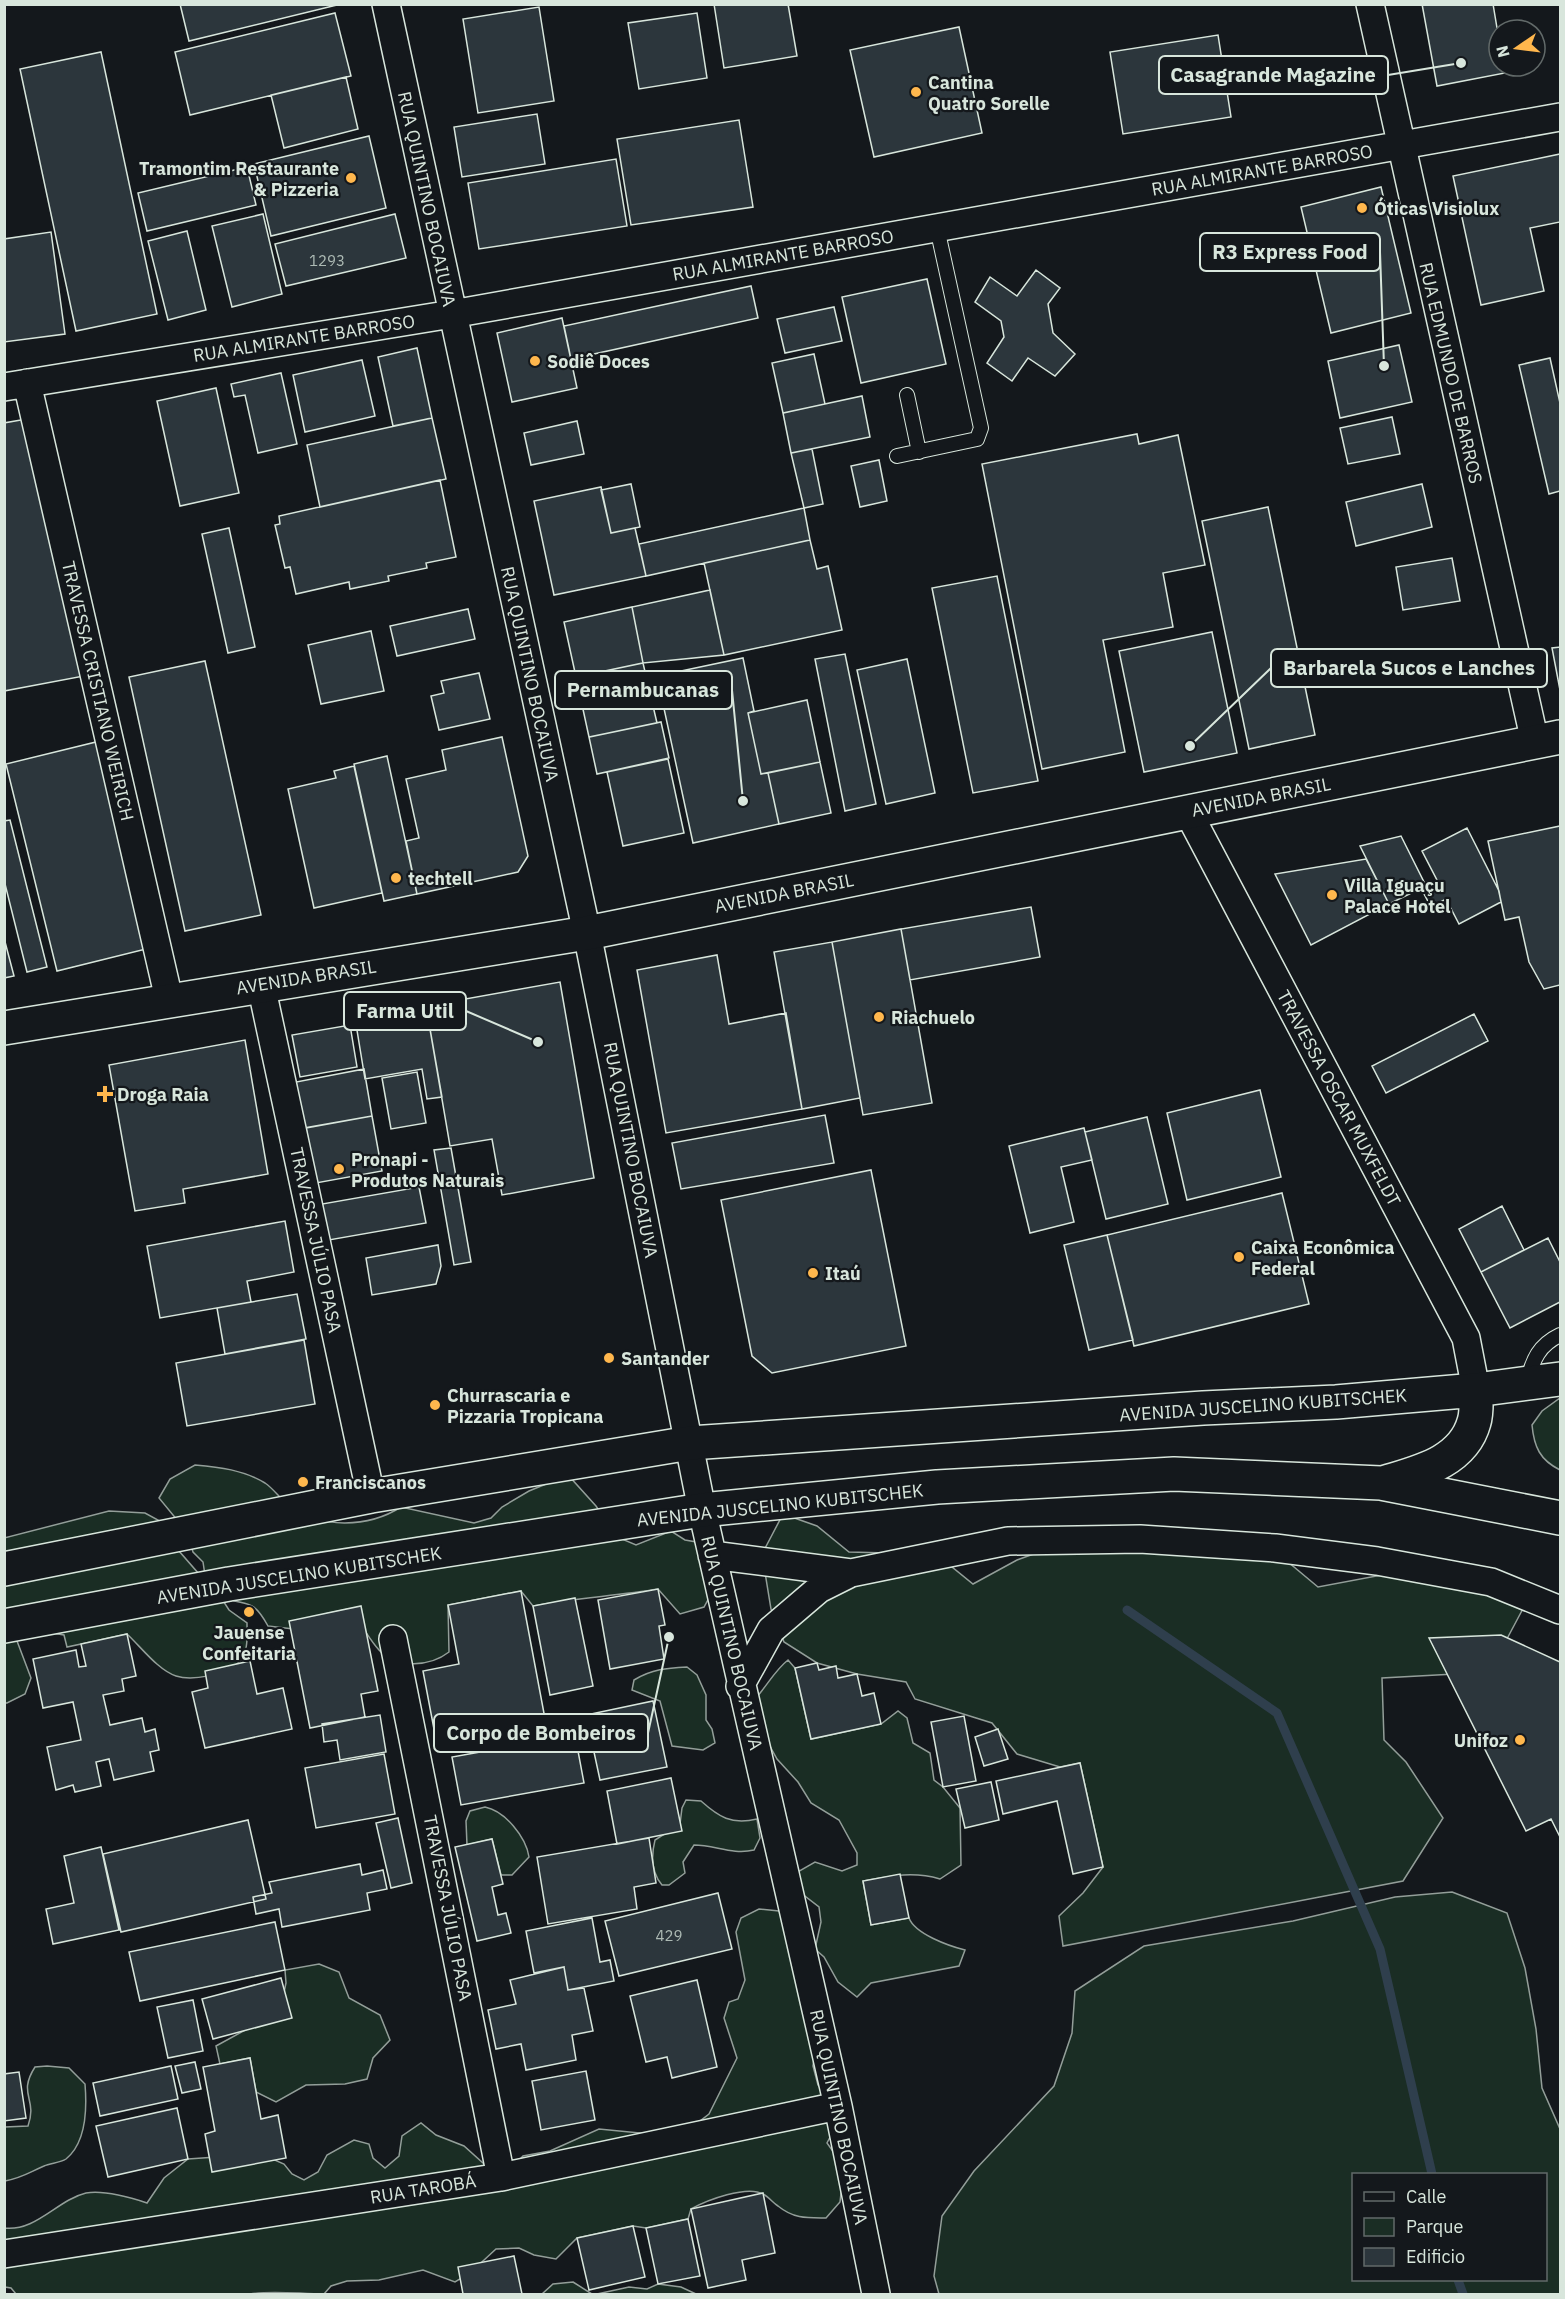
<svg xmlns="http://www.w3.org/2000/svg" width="1565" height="2299" viewBox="0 0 1565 2299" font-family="'IBM Plex Sans',sans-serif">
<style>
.green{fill:#1a2d24;stroke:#939e99;stroke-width:1.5;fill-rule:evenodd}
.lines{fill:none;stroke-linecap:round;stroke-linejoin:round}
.stream{stroke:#2f3f4d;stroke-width:9}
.building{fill:#2c363c;stroke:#d8e6dc;stroke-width:1.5}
.lane-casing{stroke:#d8e6dc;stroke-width:16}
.street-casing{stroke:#d8e6dc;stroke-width:30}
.secondary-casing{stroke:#d8e6dc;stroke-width:36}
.primary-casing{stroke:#d8e6dc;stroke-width:36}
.lane{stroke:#14181c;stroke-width:14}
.street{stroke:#14181c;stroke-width:27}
.secondary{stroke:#14181c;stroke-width:33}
.primary{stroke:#14181c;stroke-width:33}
.poi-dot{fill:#ffb74d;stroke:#14181c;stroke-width:2}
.labels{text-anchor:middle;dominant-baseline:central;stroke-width:4.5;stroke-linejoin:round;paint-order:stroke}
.number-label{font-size:15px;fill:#adbab4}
.poi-label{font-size:18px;font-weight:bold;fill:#d8e6dc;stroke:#14181c;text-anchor:start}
.street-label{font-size:18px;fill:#d8e6dc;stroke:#14181c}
.leader{fill:none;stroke:#d8e6dc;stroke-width:2}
.callout-dot{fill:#d8e6dc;stroke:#14181c;stroke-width:2}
.callout{fill:#14181c;stroke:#d8e6dc;stroke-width:2}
.callout-label{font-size:20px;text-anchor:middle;font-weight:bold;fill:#d8e6dc}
</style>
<rect width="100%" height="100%" fill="#14181c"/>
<path class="green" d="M1560,1398V1470C1540,1460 1534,1447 1532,1425L1542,1411Z
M195,1465C219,1467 244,1470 265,1483C274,1489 280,1499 289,1505C320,1529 368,1528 401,1507L474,1523L491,1518L502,1507L529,1491L568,1475L596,1506L617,1537L636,1545L671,1531L685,1540L702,1543L716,1585L704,1607L680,1614L658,1589C616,1596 574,1598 533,1606L521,1591L448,1605L449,1652C431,1666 397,1670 379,1650C367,1637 361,1621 348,1609L325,1614L302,1630L268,1626C251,1595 246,1608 220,1596L229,1610L247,1623C247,1637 249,1652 238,1663C226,1675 192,1681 176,1676C158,1670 141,1647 127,1634L67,1647L64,1635L28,1629L5,1617L4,1538L109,1511L145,1513L169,1526L179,1551L206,1582L203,1562L193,1552L187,1532L159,1498L170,1479Z
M783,1514L817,1526L849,1552L888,1553L947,1563L973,1584L1017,1560L1064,1543L1276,1552L1318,1587L1403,1571L1526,1603L1501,1650L1455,1674L1382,1678L1384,1740L1406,1762L1443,1818L1403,1881L1063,1946L1059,1916L1083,1893L1103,1867L1080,1763L1060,1767L1017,1754L992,1723L915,1699L906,1682L857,1674L817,1663L784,1642L771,1609L762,1554Z
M4,1639L17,1641L31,1678L25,1694L7,1703H4Z
M788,1660L795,1668L811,1739L881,1724L898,1711L907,1718L913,1743L930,1753L934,1780L943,1787L960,1808L961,1865L940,1879C913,1871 890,1876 863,1881L871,1925L909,1918C915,1934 949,1946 965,1950L959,1966L871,1983L857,1997L838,1982L824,1957L815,1949L821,1922L819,1907L801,1893L794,1874L815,1862L842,1871L857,1865V1853L839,1820L811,1803L798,1782L777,1759L761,1730L755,1699C767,1686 775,1670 788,1660Z
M687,1667L697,1675L706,1695V1720L712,1729L715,1743L703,1750L672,1746L660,1701L632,1690L634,1680C652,1669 667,1668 687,1667Z
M686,1800L701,1801C719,1817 731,1825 757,1819L760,1838L754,1850C732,1855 715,1845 694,1845L683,1862L685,1873L669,1885H662C651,1872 651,1856 655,1840L680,1824L682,1808Z
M485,1807C505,1811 526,1837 529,1857L512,1875H501L492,1839L467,1845L466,1821L470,1811Z
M1452,1892L1507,1913L1525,1968L1536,2029L1542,2088L1560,2129V2294H939L934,2276L942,2216L974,2171L1054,2086L1072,2033L1075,1991L1144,1946L1293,1921L1395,1897ZM1354,2174H1546V2280H1354Z
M759,1909L779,1911L791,1918L818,2032L813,2066L818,2085L831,2103L836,2126L827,2143L844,2167L840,2202L826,2218C807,2218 794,2219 778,2206C773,2203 769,2197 763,2194C747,2185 707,2200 691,2209L688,2219L646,2228L633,2226L577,2238L556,2259L534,2255L519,2248L496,2249L470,2273L455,2282L423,2270L379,2280L347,2281L331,2286L324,2294C300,2294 273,2290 250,2294H16L11,2288L5,2287L4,2228C36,2232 57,2200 86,2193C105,2190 129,2197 147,2203L164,2178L188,2159L261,2154L284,2164L292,2174L304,2180L318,2172L327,2155L354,2140L369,2144L373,2158L385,2168L399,2156L402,2136L421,2123L436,2135L464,2146L493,2172L510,2170L523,2156L550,2151L599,2129L650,2134L692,2127L709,2114L737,2058L724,2018L729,2002L738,1999L745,1980L736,1932L741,1918Z
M319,1964L339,1972L349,1998L380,2015L390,2040L373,2058L367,2079L345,2084L306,2085L276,2102L256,2092L250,2058L220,2064L216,2046L280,2011L286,1983L285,1970Z
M47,2066L69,2068L85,2084C87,2108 87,2142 66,2159C60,2163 50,2163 44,2166C28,2173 22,2178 5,2181V2127L28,2126C38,2098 17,2095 35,2067Z
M573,2282L592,2294H542L553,2284Z
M658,2284L681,2287L696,2294H597L629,2287L647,2289Z"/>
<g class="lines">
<path class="stream" d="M1127,1610L1277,1713L1380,1949L1432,2174
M1458,2280L1463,2294"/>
</g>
<path class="building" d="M180,4H341L189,41Z
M714,4H788L797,56L724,68Z
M1422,4H1493L1499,40V66H1504L1505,73L1437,86Z
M539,7L554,101L478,113L463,19Z
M335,13L351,76L190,115L175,52Z
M697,13L707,78L639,89L628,23Z
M959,27L982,133L874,157L850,50Z
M1218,35L1231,117L1123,134L1110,52Z
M101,52L157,314L76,331L20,69Z
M346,77L358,129L284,148L271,95Z
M537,114L545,164L462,177L454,127Z
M739,120L753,207L631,225L617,139Z
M369,136L386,208L271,236L254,164Z
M1560,154V222L1530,228L1544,291L1481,305L1453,176Z
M616,159L627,226L479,249L468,183Z
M247,167L256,205L147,231L138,193Z
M1381,187L1411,313L1331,333L1301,207Z
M263,214L282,294L232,307L212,226Z
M395,214L406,258L286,286L275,244Z
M187,231L206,310L168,320L148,241Z
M51,232L65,334L4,342V239Z
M1036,270L1060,288L1048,304L1053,333L1075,354L1055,376L1028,358L1012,381L987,363L1004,337L1001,321L975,302L990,277L1017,296Z
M927,279L946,364L861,383L842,297Z
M751,286L758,318L571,359L564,326Z
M834,307L842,341L785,353L777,319Z
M562,318L577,388L512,402L497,333Z
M1399,345L1412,402L1340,418L1328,361Z
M417,348L432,418L393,426L378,357Z
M814,354L825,404L783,413L772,363Z
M1550,358L1560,403V491L1549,494L1519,365Z
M362,360L375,416L305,432L293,375Z
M281,373L297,444L258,453L245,395L234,397L231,384Z
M216,388L239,493L180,506L157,401Z
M862,396L870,437L791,453L783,413Z
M1392,417L1400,454L1348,464L1340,428Z
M32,418L84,676L4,691V423Z
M432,418L446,479L320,507L307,445Z
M577,421L584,454L531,465L524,433Z
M1137,434L1139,444L1178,435L1205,565L1163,573L1173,627L1103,640L1125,752L1042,769L982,464Z
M812,449L823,504L804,508L791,453Z
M879,460L887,501L860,507L851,466Z
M440,480L456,557L426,563L427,568L388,576L389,581L350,589L349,582L296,594L290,567L285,568L275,525L280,524L279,516Z
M631,484L640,527L611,533L601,490Z
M1422,484L1432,527L1356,546L1346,502Z
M601,487L611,533L635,528L646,576L554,595L534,501Z
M1268,507L1315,735L1249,749L1202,521Z
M804,508L810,540L646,576L639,544Z
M229,528L255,647L228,653L202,534Z
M810,540L817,569L828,566L842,630L724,655L704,563Z
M1452,558L1460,601L1403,610L1396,567Z
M997,576L1038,781L973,793L932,588Z
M710,590L724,655L643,663L632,607Z
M632,607L643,663L576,677L564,622Z
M468,609L475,639L397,656L390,626Z
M371,631L384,691L321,704L308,645Z
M1212,632L1237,753L1144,772L1119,651Z
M1560,647V690L1552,648Z
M845,654L876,804L845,811L815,659Z
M743,658L754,711L748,713L761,774L768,773L779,824L693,843L657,676Z
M907,659L935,793L886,804L857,670Z
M205,661L261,915L185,931L129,677Z
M643,663L657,723L589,737L576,677Z
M479,673L490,719L439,730L431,696L444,693L441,681Z
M807,700L820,762L761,774L748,713Z
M661,722L669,758L597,774L589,737Z
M502,737L528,856L518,872L417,894L406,841L419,838L406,779L446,770L442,750Z
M96,742L146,949L57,971L6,764Z
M387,756L417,894L384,901L354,764Z
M668,759L684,833L623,846L607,772Z
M820,762L831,813L779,824L768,773Z
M354,766L382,893L314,908L288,789L336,778L334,771Z
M10,820L47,967L27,972L4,880V821Z
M1560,826V985L1544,989L1529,962L1519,917L1505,920L1488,841Z
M1467,828L1499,891L1501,902L1459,924L1446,899L1431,907L1423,892L1439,884L1422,851Z
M1401,836L1426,886L1389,904L1360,846Z
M1366,859L1389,904L1311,945L1275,874Z
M1031,907L1040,957L910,980L901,929Z
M901,929L932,1103L863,1115L832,942Z
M4,938L14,976L4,978Z
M832,942L860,1098L802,1109L774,952Z
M717,955L729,1024L786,1013L802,1109L666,1133L637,970Z
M560,982L594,1178L502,1195L492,1139L450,1146L426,1006Z
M426,1006L442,1097L427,1099L422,1069L365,1079L355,1018Z
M1474,1014L1488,1041L1386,1093L1372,1066Z
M350,1025L357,1067L300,1077L292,1035Z
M245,1040L268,1174L183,1189L185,1203L135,1211L109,1065Z
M364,1069L372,1116L304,1128L296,1082Z
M417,1072L426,1123L391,1129L382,1078Z
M1260,1090L1281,1177L1187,1200L1167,1113Z
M825,1115L834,1163L681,1189L672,1143Z
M372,1116L382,1171L316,1183L306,1128Z
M1147,1117L1168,1204L1106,1219L1085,1132Z
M1084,1128L1092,1160L1061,1167L1074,1222L1030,1233L1009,1146Z
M451,1148L471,1262L454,1265L434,1150Z
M871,1170L906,1346L772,1373L752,1356L721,1200Z
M419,1187L426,1223L329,1240L322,1204Z
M1282,1193L1309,1304L1134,1346L1107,1235Z
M1502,1206L1524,1250L1481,1272L1459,1229Z
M285,1221L294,1272L247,1281L251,1302L160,1318L147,1246Z
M1107,1235L1133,1340L1089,1350L1064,1245Z
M1548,1238L1560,1262V1302L1510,1328L1481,1272Z
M438,1245L441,1266L436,1284L372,1295L366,1258Z
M297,1294L306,1339L225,1354L217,1308Z
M304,1340L315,1404L187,1426L176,1363Z
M658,1589L665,1625L659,1626L664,1659L610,1669L598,1600Z
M521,1591L546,1724L437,1745L423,1671L459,1664L448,1605Z
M575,1598L593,1686L550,1695L533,1606Z
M361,1606L378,1691L361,1694L365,1717L310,1728L289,1621Z
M127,1634L136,1676L122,1679L124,1691L103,1695L110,1725L142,1718L145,1732L155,1729L159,1750L150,1752L154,1771L114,1780L109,1759L96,1762L101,1786L75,1792L73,1785L56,1790L47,1747L81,1740L73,1702L43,1708L33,1659L76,1650L79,1667L86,1666L81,1644Z
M1501,1635L1560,1662V1837L1551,1819L1526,1831L1429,1638Z
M250,1661L257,1694L283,1688L292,1729L205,1748L192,1692L208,1688L205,1671Z
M817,1663L819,1670L836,1666L838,1678L857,1674L862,1696L874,1693L881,1724L811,1739L795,1668Z
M653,1701L667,1767L600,1780L586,1715Z
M380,1715L386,1752L340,1760L337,1740L324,1742L322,1724Z
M964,1716L976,1781L943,1787L931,1722Z
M998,1729L1008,1759L984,1766L975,1737Z
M575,1735L584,1783L461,1805L452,1757Z
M384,1754L395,1814L316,1828L305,1768Z
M1080,1763L1103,1867L1073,1874L1057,1801L1003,1814L996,1781Z
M671,1778L682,1831L617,1844L607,1791Z
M991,1782L999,1820L965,1828L956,1789Z
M398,1818L412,1883L391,1888L376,1823Z
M248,1820L266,1899L121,1932L103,1854Z
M649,1838L656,1883L634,1887L637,1909L548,1924L537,1857Z
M492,1839L503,1884L492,1887L498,1915L506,1913L511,1933L477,1941L455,1847Z
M101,1847L119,1930L53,1944L46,1909L74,1903L64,1856Z
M360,1864L362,1875L383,1870L387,1889L367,1893L370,1910L282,1927L279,1909L256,1914L253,1897L272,1893L269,1882Z
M900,1874L909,1918L871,1925L863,1881Z
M718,1893L732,1949L619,1976L605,1921Z
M592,1918L600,1962L610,1960L614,1981L568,1990L564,1967L534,1973L526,1931Z
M275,1922L285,1970L140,2001L129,1952Z
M564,1967L568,1990L584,1988L593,2031L572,2035L576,2060L526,2070L521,2044L496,2049L488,2010L516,2004L510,1980Z
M281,1978L292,2018L213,2039L202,1999Z
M697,1980L717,2067L672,2078L667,2057L646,2062L630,1996Z
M193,2000L203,2051L168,2058L157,2007Z
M250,2058L261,2119L278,2115L286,2158L212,2172L205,2134L215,2131L203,2067Z
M195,2062L201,2089L182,2093L175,2066Z
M171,2066L178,2099L100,2116L93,2083Z
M586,2071L595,2120L541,2130L532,2081Z
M19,2072L26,2118L4,2121V2074Z
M177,2108L188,2159L108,2177L96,2126Z
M763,2193L775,2253L742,2260L746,2280L708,2288L691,2209Z
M688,2219L700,2276L658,2284L646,2228Z
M633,2226L645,2277L589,2290L577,2238Z
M514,2256L522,2294H463L458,2267Z"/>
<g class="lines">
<g class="lane-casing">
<path id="lane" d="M907,395L919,452
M897,456L977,439L981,428L937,228
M1527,1382C1533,1359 1539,1345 1560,1335"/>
</g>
<g class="street-casing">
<path id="street" d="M386,4L587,933L702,1510L838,2106L876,2294
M1370,4L1535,742
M27,383L169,999
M4,387L452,314L1560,117
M1188,812L1466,1338L1476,1390
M261,985L371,1496
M712,1555L851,1573
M393,1639L501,2177
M740,1686L771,1630L819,1589L851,1573L1008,1541L1140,1539L1275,1548L1377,1561L1491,1582L1560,1610
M4,2254L501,2177L838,2106"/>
</g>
<g class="secondary-casing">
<path id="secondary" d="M4,1028L587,933L1560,737"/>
</g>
<g class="primary-casing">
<path id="primary" d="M1386,1482C1419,1472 1463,1462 1474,1422C1477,1413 1476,1400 1476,1390
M4,1569L371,1496L690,1443L1203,1408L1336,1402L1476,1390L1560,1379
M4,1626L229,1584L702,1510L937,1487L1174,1474L1381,1483L1560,1518"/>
</g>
<use href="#lane" class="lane"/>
<use href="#street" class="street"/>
<use href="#secondary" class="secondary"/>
<use href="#primary" class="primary"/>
</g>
<g class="poi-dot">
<circle cx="916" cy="92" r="6"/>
<circle cx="351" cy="178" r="6"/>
<circle cx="1362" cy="208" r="6"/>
<circle cx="535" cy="361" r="6"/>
<circle cx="396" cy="878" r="6"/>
<circle cx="1332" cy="895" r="6"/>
<circle cx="879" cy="1017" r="6"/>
<path d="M102 1085h6v6h6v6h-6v6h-6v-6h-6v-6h6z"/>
<circle cx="339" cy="1169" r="6"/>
<circle cx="1239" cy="1257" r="6"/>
<circle cx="813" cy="1273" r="6"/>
<circle cx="609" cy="1358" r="6"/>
<circle cx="435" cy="1405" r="6"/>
<circle cx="303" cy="1482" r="6"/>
<circle cx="249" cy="1612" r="6"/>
<circle cx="1520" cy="1740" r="6"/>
</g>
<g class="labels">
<g class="number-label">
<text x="327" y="260">1293</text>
<text x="669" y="1935">429</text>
</g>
<g class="poi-label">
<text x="928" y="82">Cantina<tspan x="928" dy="21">Quatro Sorelle</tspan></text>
<text x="339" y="168" text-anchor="end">Tramontim Restaurante<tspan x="339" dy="21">&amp; Pizzeria</tspan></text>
<text x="1374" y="208">Óticas Visiolux</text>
<text x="547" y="361">Sodiê Doces</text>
<text x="408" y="878">techtell</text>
<text x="1344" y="885">Villa Iguaçu<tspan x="1344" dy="21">Palace Hotel</tspan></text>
<text x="891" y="1017">Riachuelo</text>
<text x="117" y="1094">Droga Raia</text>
<text x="351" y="1159">Pronapi -<tspan x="351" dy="21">Produtos Naturais</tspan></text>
<text x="1251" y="1247">Caixa Econômica<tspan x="1251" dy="21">Federal</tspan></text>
<text x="825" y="1273">Itaú</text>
<text x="621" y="1358">Santander</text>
<text x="447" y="1395">Churrascaria e<tspan x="447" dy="21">Pizzaria Tropicana</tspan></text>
<text x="315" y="1482">Franciscanos</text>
<text x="249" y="1632" text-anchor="middle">Jauense<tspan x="249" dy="21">Confeitaria</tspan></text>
<text x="1508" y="1740" text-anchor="end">Unifoz</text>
</g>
<g class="street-label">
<text transform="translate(1262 170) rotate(-10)">RUA ALMIRANTE BARROSO</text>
<text transform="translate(427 199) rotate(78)">RUA QUINTINO BOCAIUVA</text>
<text transform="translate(783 255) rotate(-10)">RUA ALMIRANTE BARROSO</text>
<text transform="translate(304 338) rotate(-9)">RUA ALMIRANTE BARROSO</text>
<text transform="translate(1451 373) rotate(77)">RUA EDMUNDO DE BARROS</text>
<text transform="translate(530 674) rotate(78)">RUA QUINTINO BOCAIUVA</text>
<text transform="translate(98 691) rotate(77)">TRAVESSA CRISTIANO WEIRICH</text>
<text transform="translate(1261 797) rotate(-11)">AVENIDA BRASIL</text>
<text transform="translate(784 893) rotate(-11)">AVENIDA BRASIL</text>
<text transform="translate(306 977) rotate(-9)">AVENIDA BRASIL</text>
<text transform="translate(1339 1098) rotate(62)">TRAVESSA OSCAR MUXFELDT</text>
<text transform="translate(631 1150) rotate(79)">RUA QUINTINO BOCAIUVA</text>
<text transform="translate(316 1240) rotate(78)">TRAVESSA JÚLIO PASA</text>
<text transform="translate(1263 1405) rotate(-4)">AVENIDA JUSCELINO KUBITSCHEK</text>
<text transform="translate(780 1505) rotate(-6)">AVENIDA JUSCELINO KUBITSCHEK</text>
<text transform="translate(299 1575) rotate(-9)">AVENIDA JUSCELINO KUBITSCHEK</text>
<text transform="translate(732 1643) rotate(77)">RUA QUINTINO BOCAIUVA</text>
<text transform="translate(448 1908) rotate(79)">TRAVESSA JÚLIO PASA</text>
<text transform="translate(839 2117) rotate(78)">RUA QUINTINO BOCAIUVA</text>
<text transform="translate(423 2189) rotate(-9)">RUA TAROBÁ</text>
</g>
</g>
<path class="leader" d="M1461 63L1388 75M1384 366L1380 252M1190 746L1271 668M743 801L732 690M538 1042L466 1011M669 1637L648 1733"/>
<g class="callout-dot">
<circle cx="1461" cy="63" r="6"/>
<circle cx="1384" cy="366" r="6"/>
<circle cx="1190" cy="746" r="6"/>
<circle cx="743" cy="801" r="6"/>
<circle cx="538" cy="1042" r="6"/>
<circle cx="669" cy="1637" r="6"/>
</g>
<g class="callout">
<rect x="1159" y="56" width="229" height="38" rx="6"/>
<rect x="1200" y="233" width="180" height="38" rx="6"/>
<rect x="1271" y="649" width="276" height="38" rx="6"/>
<rect x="555" y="671" width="177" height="38" rx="6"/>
<rect x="344" y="992" width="122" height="38" rx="6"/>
<rect x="434" y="1714" width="214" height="38" rx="6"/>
</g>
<g class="callout-label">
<text x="1273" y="82">Casagrande Magazine</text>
<text x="1290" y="259">R3 Express Food</text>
<text x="1409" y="675">Barbarela Sucos e Lanches</text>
<text x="643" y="697">Pernambucanas</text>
<text x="405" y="1018">Farma Util</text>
<text x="541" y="1740">Corpo de Bombeiros</text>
</g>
<rect width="1565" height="2299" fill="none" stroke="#d8e6dc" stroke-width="12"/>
<rect x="1352" y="2173" width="195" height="108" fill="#14181c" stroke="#626a69" stroke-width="1.5"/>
<rect x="1364" y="2192" width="30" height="9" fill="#14181c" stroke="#626a69" stroke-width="1.5"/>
<text x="1406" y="2203" font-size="18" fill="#d8e6dc">Calle</text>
<rect x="1364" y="2218" width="30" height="18" fill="#1a2d24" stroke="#626a69" stroke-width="1.5"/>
<text x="1406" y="2233" font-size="18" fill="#d8e6dc">Parque</text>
<rect x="1364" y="2248" width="30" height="18" fill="#2c363c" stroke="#626a69" stroke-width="1.5"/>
<text x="1406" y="2263" font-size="18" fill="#d8e6dc">Edificio</text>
<g transform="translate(1517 48) rotate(256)"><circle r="28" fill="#14181c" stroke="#626a69" stroke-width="1.5"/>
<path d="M0-4.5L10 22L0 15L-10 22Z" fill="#ffb74d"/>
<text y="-9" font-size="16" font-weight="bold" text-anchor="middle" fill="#d8e6dc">N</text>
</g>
</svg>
